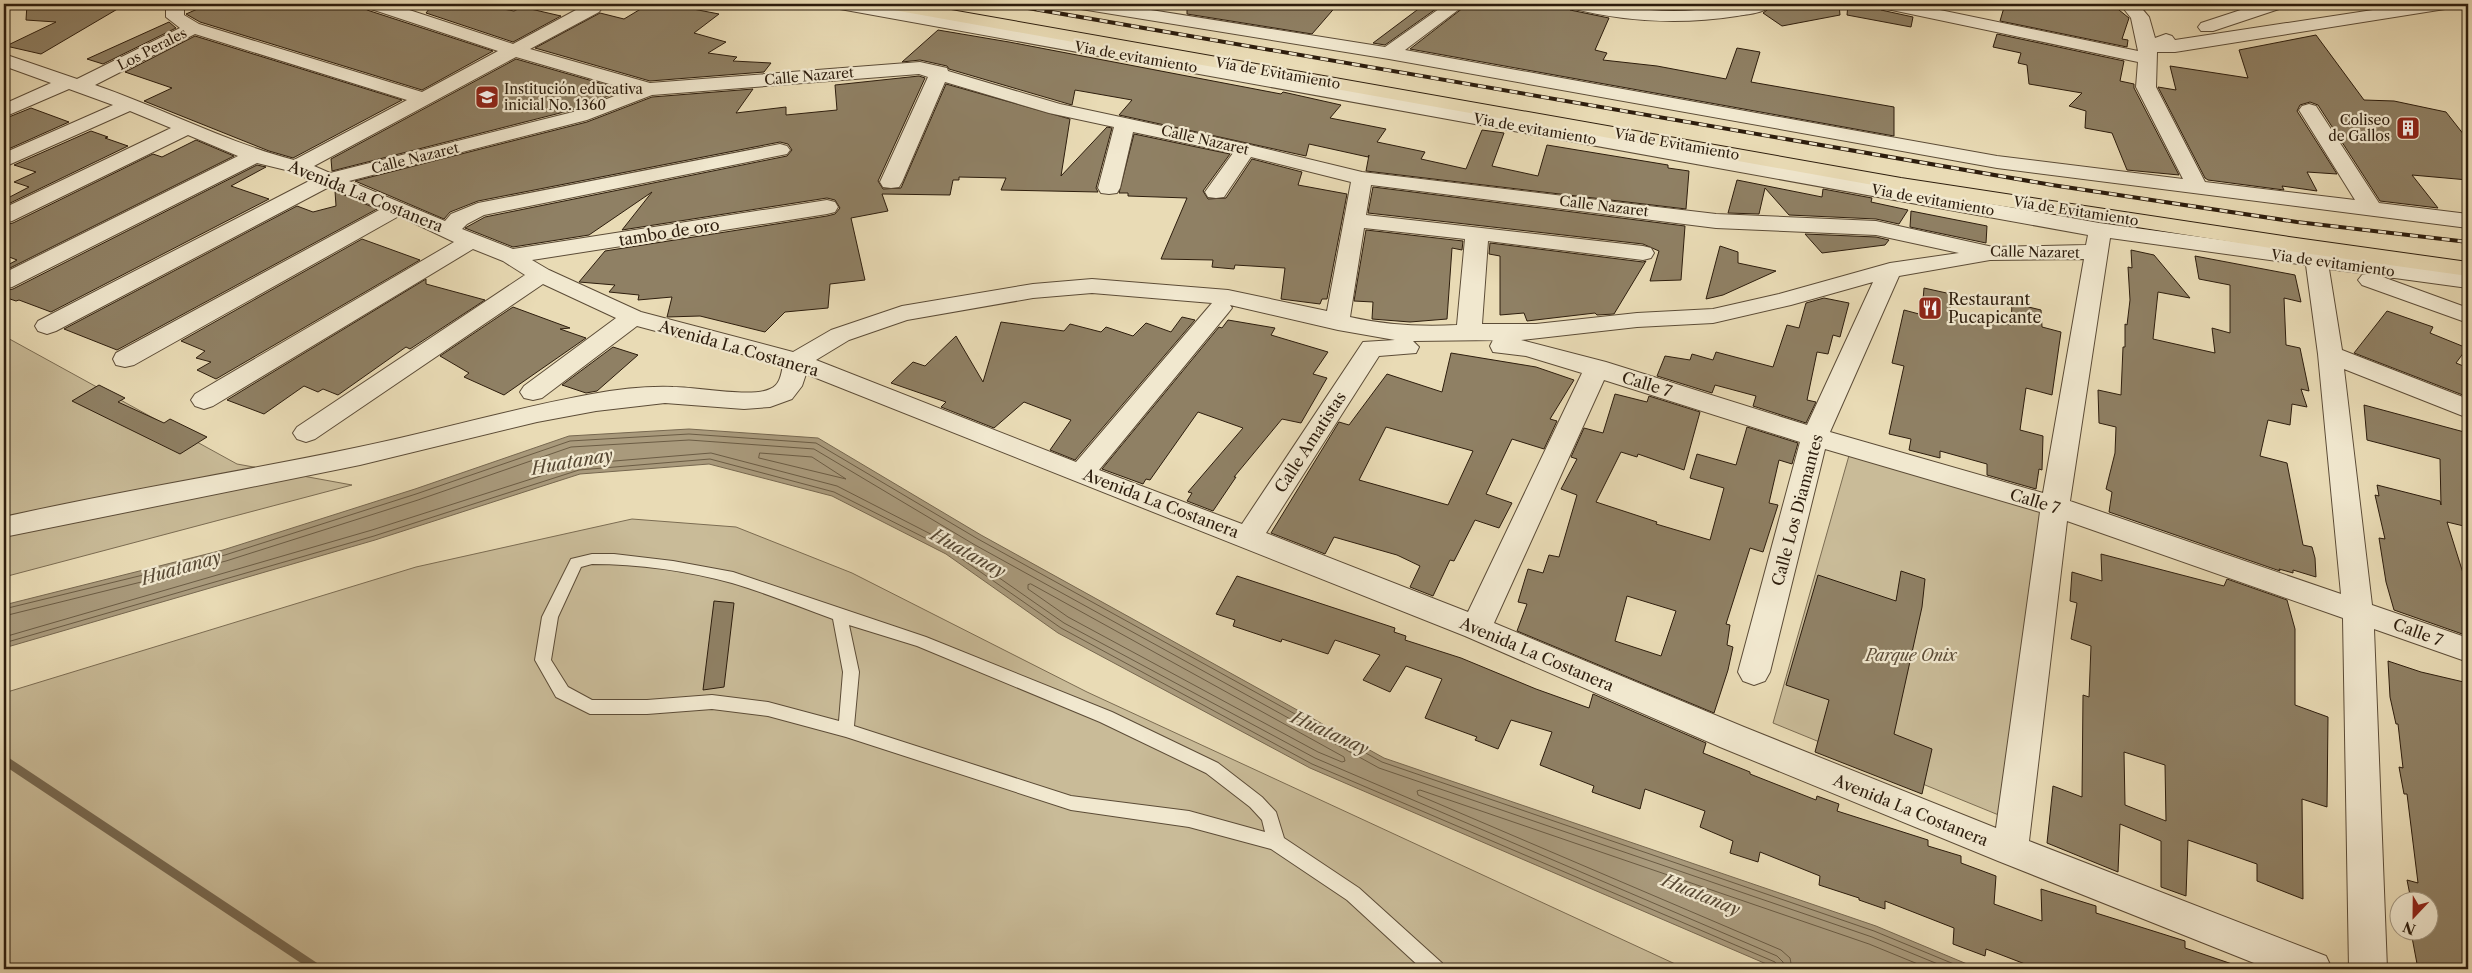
<svg xmlns="http://www.w3.org/2000/svg" width="2472" height="973" viewBox="0 0 2472 973" font-family="'Libre Caslon Text',serif">
<style>
.green{fill:#c9bb98;stroke:#7b6c52}
.water{fill:#a99a7c;stroke:#776850}
.lines{fill:none;stroke-linecap:round;stroke-linejoin:round}
.shore{stroke:#6b5c44;stroke-width:1}
.stream{stroke:#776850;stroke-width:9}
.building{fill:#8f8064;stroke:#2d1d0d;fill-rule:evenodd}
.lane-casing{stroke:#5c4c37;stroke-width:2}
.street-casing{stroke:#5c4c37;stroke-width:2}
.highway-casing{stroke:#2d1d0d;stroke-width:2}
.lane{fill:#f1e8cf;fill-rule:evenodd}
.street{fill:#f1e8cf;fill-rule:evenodd}
.highway{fill:#e9dbb5;fill-rule:evenodd}
.rail-casing{stroke:#2d1d0d;stroke-width:4}
.rail{stroke:#f1e8cf;stroke-width:2.5;stroke-dasharray:8;stroke-linecap:butt}
.labels{text-anchor:middle;dominant-baseline:central;stroke-width:4.5;stroke-linejoin:round;paint-order:stroke}
.far-street-label{font-size:14px;fill:#2d1d0d;stroke:#f1e8cf}
.far-poi-label{font-size:14px;fill:#2d1d0d;stroke:#f1e8cf;text-anchor:start}
.street-label{font-size:16px;fill:#2d1d0d;stroke:#f1e8cf}
.poi-label{font-size:16px;fill:#2d1d0d;stroke:#f1e8cf;text-anchor:start}
.park-label{font-size:16px;font-style:italic;fill:#5c4c37;stroke:#f1e8cf}
.water-label{font-size:18px;font-style:italic;fill:#584934;stroke:#f1e8cf}
</style>
<rect width="100%" height="100%" fill="#e9dbb5"/>
<filter id="stains"><feTurbulence type="fractalNoise" baseFrequency=".004" numOctaves="4"/><feColorMatrix values="0 0 0 0 .2 0 0 0 0 .09 0 0 0 0 .02 0 0 0 .5 -.17"/></filter>
<radialGradient id="worn" r=".72"><stop offset=".6" stop-color="#630" stop-opacity="0"/><stop offset="1" stop-color="#630" stop-opacity=".3"/></radialGradient>
<path class="green" d="M4,336L237,464L352,485L4,577Z
M1850,452L2043,510L2006,818L1773,723Z
M632,519L736,527L852,573L1087,692L1686,969H4V693L416,567Z"/>
<path class="water" d="M689,429L818,438L981,535L1384,758L1876,926L1979,969H1778L1310,768L1058,633L946,554L832,496L709,464L580,474L375,540L4,648V605L223,550L415,489L569,436Z"/>
<g class="lines">
<path class="shore" d="M760,453L812,457L846,479L759,458Z
M1031,584L1344,757L1345,761L1342,762L1318,752L1068,617L1028,589V585Z
M4,609L225,555L416,494L570,441L689,434L816,443L978,539L1382,762L1874,931L1966,969
M4,616L226,561L418,500L571,447L689,440L814,449L975,545L1379,768L1872,937L1950,969
M4,637L372,530L578,464L711,453L837,486L952,545L1064,623L1315,758L1777,956L1783,962L1785,969
M4,643L374,536L579,470L710,459L834,492L949,550L1061,628L1312,764L1775,962L1779,969
M1792,969L1790,958L1781,950L1418,795L1417,791L1420,790L1869,944L1930,969"/>
<path class="stream" d="M4,760L318,969"/>
</g>
<path class="building" d="M27,4H126L41,54L6,46L56,22L26,20Z
M209,4H360L367,10L493,51L422,90L200,22L186,14Z
M433,4H476L514,11L522,7L561,16L513,42L426,13Z
M649,4H667L719,14L694,33L726,42L708,53L737,57L733,61L771,63L764,72L650,81L535,48L600,13L624,19Z
M1187,4H1338L1312,34L1187,14Z
M1425,4H1443L1385,45L1373,43Z
M1468,4H1565L1570,10L1609,18L1595,50L1607,53L1603,60L1657,66L1726,79L1737,48L1760,52L1751,82L1894,107V136L1410,49Z
M1775,4H1839L1840,15L1782,26L1763,13Z
M1848,4H1876L1881,10L1913,17L1911,27L1847,15Z
M2005,4L2114,6L2129,18L2122,39L2128,40L2127,47L2000,21Z
M169,22L176,28L103,64L87,59Z
M938,30L1009,42L1281,94L1283,92L1341,105L1330,118L1386,129L1377,142L1425,152L1421,159L1466,169L1482,130L1504,133L1492,166L1538,176L1547,145L1668,165V168L1689,171L1686,209L1366,171L1369,155L1368,157L1309,144L1306,156L1119,115L1132,100L1075,90L1072,105L949,69L947,66L920,60L902,62Z
M1997,34L2124,61L2120,81L2134,84V88L2179,175L2127,170L2112,133L2085,128L2086,111L2069,106L2082,93L2029,84L2027,65L2018,63L2021,53L1993,47Z
M2316,35L2364,100L2394,101L2446,112L2468,140V180L2412,175L2438,208L2380,201L2318,105L2310,102L2300,105L2297,111L2337,174L2307,172L2317,191L2282,186L2284,190L2208,180L2205,178L2158,87L2176,90L2170,66L2248,78L2239,50Z
M195,36L402,100L293,158L269,151L144,101L172,88L125,72Z
M516,59L624,90L572,110L332,171L331,159Z
M919,76L925,78L878,181L883,189L901,188L946,84L1070,119L1061,176L1107,127L1112,128L1096,188L1098,192L1001,190L1006,178L959,177V180H953L950,195L882,194L888,211L851,218L865,280L830,284L828,308L785,312L765,332L700,316L667,317L672,297L638,300L639,295L609,292L615,285L579,282L605,251L827,216L835,214L840,208L835,200L827,198L622,230L652,192L589,235L513,247L465,228L485,217L787,156L792,150L788,144L780,142L478,201L450,212L444,219L355,181L587,122L652,97L753,89L736,113L786,107V115L837,110L835,85Z
M31,108L69,122L4,151V119Z
M91,131L108,137L105,138L128,146L4,206V200L29,187L14,182L36,172L14,165Z
M1134,134L1230,154L1203,191L1208,199L1226,198L1252,159L1302,172L1298,185L1347,194L1327,299H1322L1320,304L1281,299L1285,268L1235,265L1234,269L1212,267L1213,260L1161,259L1187,198L1128,196V193H1119Z
M196,140L234,156L4,271V267L17,260L4,255V225L13,223L153,154L162,157Z
M257,165L266,167L231,186L269,199L51,312L19,300L16,301L4,297V291L13,289Z
M1737,180L1822,197L1823,189L1872,198L1871,202L1908,210L1899,224L1876,219L1789,215L1765,188L1759,214L1728,213Z
M1373,187L1685,226L1681,280L1650,281L1659,251L1643,244L1368,213Z
M335,191L377,209L117,350L64,329L297,206L313,212L336,206Z
M1911,211L1987,226L1986,243L1910,227Z
M1366,230L1463,241L1462,250L1452,248L1447,319L1410,322L1372,319L1373,302L1354,301Z
M1805,234L1876,237L1889,240L1885,245L1822,253Z
M362,239L420,260L216,379L197,370L211,362L196,358L205,351L181,341Z
M1490,243L1643,262L1646,261L1614,314L1597,315L1595,313L1527,321L1524,313L1500,315V256L1489,254Z
M1720,246L1738,252V263L1776,271L1723,295L1706,299Z
M2131,250L2154,255L2190,298L2158,292L2153,339L2215,353L2212,328L2230,333V285L2199,279L2195,256L2295,275L2301,302L2284,298L2286,345L2300,348L2309,391L2301,389L2307,407L2292,404L2290,425L2268,420L2260,456L2287,463L2303,545L2312,547L2315,558L2316,577L2293,570V573L2279,569L2280,571L2109,512L2112,492L2106,489L2115,453L2116,427L2099,423L2098,390L2121,395L2123,347H2125V324L2127,325L2130,300L2128,267L2132,268Z
M426,279V284L485,300L410,349L406,347L338,395L323,389L318,392L304,386L264,414L227,400Z
M1924,288L1951,294L1950,310L2011,325L2012,303L2041,310L2042,327L2061,332L2052,395L2026,388L2020,430L2043,436L2042,470L2039,469L2036,489L1987,475V464L1940,451V458L1909,450L1911,439L1889,434L1904,366L1892,363L1904,310L1919,314V311L1922,312Z
M1824,298L1849,303L1840,337L1833,335L1828,354L1817,352L1807,400L1816,402L1806,423L1753,406L1756,396L1715,385L1712,393L1657,376L1665,356L1690,360L1692,354L1713,360L1716,352L1773,367L1787,325L1799,328L1806,303Z
M513,307L570,328L560,329L586,338L504,395L464,377L469,373L440,356Z
M2387,311L2433,327L2430,333L2467,348L2456,363L2468,368V397L2354,353Z
M1182,317L1195,320L1075,460L1050,450L1071,420L1024,402L994,428L941,407L946,402L891,383L913,362L925,366L956,336L983,382L1001,322L1064,331L1070,324L1101,332L1106,327L1133,336L1146,323L1171,332Z
M1228,320L1275,328L1271,335L1328,352L1313,374L1327,378L1301,423L1282,419L1234,477H1236L1213,511L1187,501L1192,493L1188,492L1243,428L1198,412L1150,480L1146,479L1143,484L1102,469L1219,327L1222,328Z
M613,347L638,355L597,391L586,393L562,385Z
M1451,353L1536,367L1574,380L1550,419L1557,421L1544,449L1512,439L1486,494L1512,503L1499,528L1475,520L1454,561L1450,560L1433,596L1410,587L1420,566L1397,555L1334,537L1325,554L1271,533L1339,422L1349,425L1387,374L1442,392ZM1386,427L1473,451L1448,505L1359,480Z
M99,385L125,398L118,402L164,423L170,419L207,437L180,454L72,401Z
M1615,394L1647,402L1649,396L1700,412L1684,470L1638,454L1637,457L1621,452L1596,502L1657,522L1656,524L1710,540L1724,488L1690,478L1697,454L1736,465L1747,427L1798,443L1792,464L1779,460L1769,503L1778,505L1763,552L1750,548L1726,624L1730,625L1727,645L1733,647L1728,670L1714,713L1517,631L1527,604L1518,602L1528,569L1543,573L1549,555L1559,557L1577,495L1561,489L1577,459L1571,457L1584,428L1603,433ZM1627,596L1676,611L1661,656L1615,641Z
M2364,405L2468,433V527L2447,522L2468,589V636L2394,610L2386,582L2379,538L2385,539L2375,495L2379,496L2377,485L2440,501L2441,505L2440,459L2367,440Z
M2101,554L2224,586L2227,579L2287,600L2295,629V705L2328,717L2327,807L2302,799L2303,899L2257,881V864L2188,840L2186,896L2161,887V841L2120,824L2118,872L2047,843L2053,786L2082,797L2083,695L2089,697L2091,646L2071,639L2077,603L2070,601L2072,572L2102,581ZM2124,752L2165,765L2166,821L2125,805Z
M1901,571L1925,579L1922,607L1894,734L1932,749L1922,794L1815,752L1829,700L1786,685L1818,575L1896,601Z
M1237,576L1395,628L1394,632L1406,636L1405,640L1461,658L1536,689L1589,708L1593,694L1706,743L1703,753L1750,772V774L1816,800L1817,796L1839,804L1837,811L1928,840V846L1961,856V863L1996,876L1994,904L2042,921L2041,889L2096,906V913L2185,941V948L2238,966V969H2038L1986,949L1985,956L1953,944L1954,928L1885,901V909L1859,900V898L1819,885L1820,876L1760,852L1758,862L1730,853L1733,841L1700,827L1705,811L1645,789L1640,809L1592,792L1594,786L1540,765L1552,732L1511,720L1498,749L1475,740L1477,737L1425,718L1442,679L1406,666L1390,692L1363,680L1380,655L1335,640L1328,654L1282,639L1281,642L1233,626L1235,620L1216,614Z
M714,601L734,603L724,687L703,690Z
M2388,661L2421,672L2468,683V969H2418L2411,932L2418,935L2417,930H2430V900H2411L2407,880L2418,883L2407,794H2404L2399,767L2403,768L2398,724H2396L2390,697Z"/>
<g class="lines">
<g class="lane-casing">
<path id="lane" d="M592,554H614L673,561L733,572L926,637L1112,712L1218,763L1262,797L1276,812L1284,838L1359,888L1442,963L1444,969H1422L1347,900L1271,849L1189,827L1071,810L846,737L768,716L712,709L647,714H590L556,697L535,660L542,617L571,559ZM592,564C638,564 688,571 732,583C766,593 800,607 833,619L843,672L839,721L768,702L712,695L647,700H592L568,687L551,660L558,617L581,567ZM849,625L917,646L1100,722L1206,773L1250,807L1262,820L1265,832L1189,811L1071,796L854,726L859,672Z"/>
</g>
<g class="street-casing">
<path id="street" d="M166,4H184V15L199,24L422,92L498,51L368,8L365,4H391L513,44L587,4H599L602,8L599,12L530,49L650,83L920,62L947,68L948,71L1060,104L1246,144L1362,172L1716,214L1876,221L1993,247L2086,245L2088,235L840,9L834,8L831,4H868L2099,223L2468,274V288L2380,276L2468,308V323L2362,285L2358,280L2362,275L2367,274L2329,269L2342,350L2468,399V418L2344,369L2372,605L2468,638V662L2374,629L2387,969H2349L2343,618L2067,521L2029,841L2326,956L2332,969H2269L1998,861L1720,747L1465,636L806,374L802,386L792,399L770,407L744,409L665,403L596,411L537,422L360,465L4,537V517C122,490 241,472 359,447C437,431 514,408 592,394C619,389 646,386 673,387C696,387 752,398 770,389C780,385 781,375 783,365L637,326L542,398L533,400L524,398L520,392L524,386L616,318L543,284L315,439L306,442L297,439L293,433L297,427L525,275L503,261L473,249L213,406L204,409L195,406L191,400L195,394L454,242L399,216L134,365L125,367L116,365L113,359L116,353L381,209L329,187L56,331L47,334L38,331L35,326L38,321L311,180L290,171L257,163L12,287L4,289V273L238,156L188,135L12,221L4,223V208L171,128L130,111L4,167V153L113,105L69,89L4,117V104L51,83L4,66V54L77,79L180,28L166,17ZM195,34L407,100L294,160C226,142 162,108 95,85ZM516,57L630,90L573,112L330,173L314,166ZM919,74L928,77L880,182L883,187L891,188L899,187L902,182L945,82L1049,113L1114,127L1098,188L1101,193L1109,194L1117,193L1120,188L1133,132L1233,153L1205,192L1208,197L1216,198L1224,197L1251,157L1351,182L1327,311L1228,290L1092,279L1033,284L902,306L831,330L793,352L641,312L549,270L532,260L827,214L835,212L838,207L835,202L827,200L513,249L462,229L467,224L484,215L787,154L790,150L787,146L780,144L478,203L451,214L445,221L349,181L587,120L652,95ZM1371,185L1716,228L1876,235L1959,253L1890,263L1779,294L1713,309L1637,313L1536,324H1482L1488,241L1643,260L1651,258L1654,253L1651,248L1643,246L1366,215ZM1364,228L1465,239L1457,325C1421,327 1386,325 1350,317ZM2110,238L2306,265L2318,354L2341,594L2070,501ZM2084,259L2043,493L1830,432L1899,276L1990,260ZM1873,282L1807,425L1606,362L1521,340L1637,327L1713,323L1791,305ZM1092,293L1212,303L1076,462L816,360L849,340L907,320L1033,298ZM1230,305L1338,330L1395,340L1363,342L1242,524L1099,470L1228,313L1232,308ZM1493,340L1490,346L1493,352L1526,356L1582,373L1468,612L1266,533L1379,356L1416,353L1419,347L1413,341L1497,340ZM1604,380L1800,442L1738,672L1743,681L1754,685L1765,681L1770,672L1825,449L2040,512L1996,828L1744,727L1494,623Z
M1072,4H1113L1385,47L1446,4H1466L1405,50L1997,156L2183,179L2136,87L2138,62L1887,9L1881,8L1878,4H1911L2138,51L2131,18L2120,4H2138L2149,17L2155,38L2166,34L2172,36L2175,40L2412,4H2454L2451,8L2445,9L2175,52H2157L2156,87L2205,182L2355,200L2299,110L2302,106L2309,104L2316,106L2379,203L2468,214V228L1997,168L1389,59L1081,9L1075,8Z
M1567,4C1603,2 1638,11 1674,11C1707,11 1740,2 1773,4C1766,13 1748,14 1737,16C1681,25 1626,22 1570,8Z
M2259,4H2285L2282,8L2213,31H2201L2198,27L2201,23Z"/>
</g>
<g class="highway-casing">
<path id="highway" d="M879,4H917L1901,178L2289,237L2468,262V276L2289,251L1901,190L888,9L882,8Z"/>
</g>
<use href="#lane" class="lane"/>
<use href="#street" class="street"/>
<use href="#highway" class="highway"/>
<g class="rail-casing">
<path id="rail" d="M1005,4L2052,185L2297,222L2468,242"/>
</g>
<use href="#rail" class="rail"/>
</g>
<defs>
<g id="school-square" transform="scale(1.25)"><rect x="-9" y="-9" width="18" height="18" rx="4" fill="#8f2418" stroke="#f1e8cf"/><path d="M0-5L7-2L0 1L-7-2ZM-4 1L0 2.5L4 1V4Q0 6-4 4Z" fill="#fff"/></g>
<g id="building-square" transform="scale(1.25)"><rect x="-9" y="-9" width="18" height="18" rx="4" fill="#8f2418" stroke="#f1e8cf"/><path d="M-4-6H4V6H1V3H-1V6H-4ZM-2.5-4.3h1.7v1.8h-1.7ZM.8-4.3h1.7v1.8H.8ZM-2.5-1h1.7V.8h-1.7ZM.8-1h1.7V.8H.8Z" fill="#fff"/></g>
<g id="restaurant-square" transform="scale(1.25)"><rect x="-9" y="-9" width="18" height="18" rx="4" fill="#8f2418" stroke="#f1e8cf"/><path d="M-5-6h1v4h1v-4h1v4h1v-4h1v5L-1.5 .5V6h-2V.5L-5-1ZM5-6V6H3V1.5H1.5Q1.5-4 5-6Z" fill="#fff"/></g>
</defs>
<g fill-rule="evenodd">
<use href="#school-square" x="487" y="97"/>
<use href="#building-square" x="2408" y="128"/>
<use href="#restaurant-square" x="1930" y="308"/>
</g>
<g class="labels">
<g class="far-street-label">
<text transform="translate(152 49) rotate(-27)">Los Perales</text>
<text transform="translate(1136 57) rotate(10)">Via de evitamiento</text>
<text transform="translate(1278 73) rotate(10)">Vía de Evitamiento</text>
<text transform="translate(809 76) rotate(-5)">Calle Nazaret</text>
<text transform="translate(1535 129) rotate(10)">Via de evitamiento</text>
<text transform="translate(1205 140) rotate(13)">Calle Nazaret</text>
<text transform="translate(1677 144) rotate(10)">Vía de Evitamiento</text>
<text transform="translate(415 158) rotate(-14)">Calle Nazaret</text>
<text transform="translate(1933 200) rotate(10)">Via de evitamiento</text>
<text transform="translate(1604 206) rotate(7)">Calle Nazaret</text>
<text transform="translate(2076 211) rotate(9)">Vía de Evitamiento</text>
<text transform="translate(2035 252) rotate(1)">Calle Nazaret</text>
<text transform="translate(2333 263) rotate(8)">Via de evitamiento</text>
</g>
<g class="far-poi-label">
<text x="504" y="89">Institución educativa<tspan x="504" dy="16">inicial No. 1360</tspan></text>
<text x="2390" y="120" text-anchor="end">Coliseo<tspan x="2390" dy="16">de Gallos</tspan></text>
</g>
<g class="street-label">
<text transform="translate(366 196) rotate(22)">Avenida La Costanera</text>
<text transform="translate(669 232) rotate(-9)">tambo de oro</text>
<text transform="translate(739 348) rotate(16)">Avenida La Costanera</text>
<text transform="translate(1647 384) rotate(17)">Calle 7</text>
<text transform="translate(1310 442) rotate(-57)">Calle Amatistas</text>
<text transform="translate(2035 501) rotate(17)">Calle 7</text>
<text transform="translate(1161 503) rotate(21)">Avenida La Costanera</text>
<text transform="translate(1797 510) rotate(-75)">Calle Los Diamantes</text>
<text transform="translate(2418 632) rotate(20)">Calle 7</text>
<text transform="translate(1537 654) rotate(23)">Avenida La Costanera</text>
<text transform="translate(1911 810) rotate(22)">Avenida La Costanera</text>
</g>
<g class="poi-label">
<text x="1948" y="299">Restaurant<tspan x="1948" dy="18">Pucapicante</tspan></text>
</g>
<g class="park-label">
<text x="1911" y="655">Parque Onix</text>
</g>
<g class="water-label">
<text transform="translate(572 462) rotate(-10)">Huatanay</text>
<text transform="translate(968 553) rotate(29)">Huatanay</text>
<text transform="translate(181 568) rotate(-16)">Huatanay</text>
<text transform="translate(1330 733) rotate(24)">Huatanay</text>
<text transform="translate(1701 895) rotate(22)">Huatanay</text>
</g>
</g>
<rect width="2472" height="973" fill="none" stroke="#e9dbb5" stroke-width="20"/>
<rect x="5" y="5" width="2462" height="963" fill="none" stroke="#2d1d0d" stroke-width="2.5"/>
<rect x="10" y="10" width="2452" height="953" fill="none" stroke="#2d1d0d"/>
<g transform="translate(2414 916) rotate(202)"><circle r="24" fill="#f1e8cf" stroke="#a39781"/>
<path d="M0-4L9 19L0 12L-9 19Z" fill="#8f2418"/>
<text y="-8" font-size="14" font-weight="bold" text-anchor="middle" fill="#2d1d0d">N</text>
</g>
<rect width="100%" height="100%" filter="url(#stains)"/>
<rect width="100%" height="100%" fill="url(#worn)"/>
</svg>
